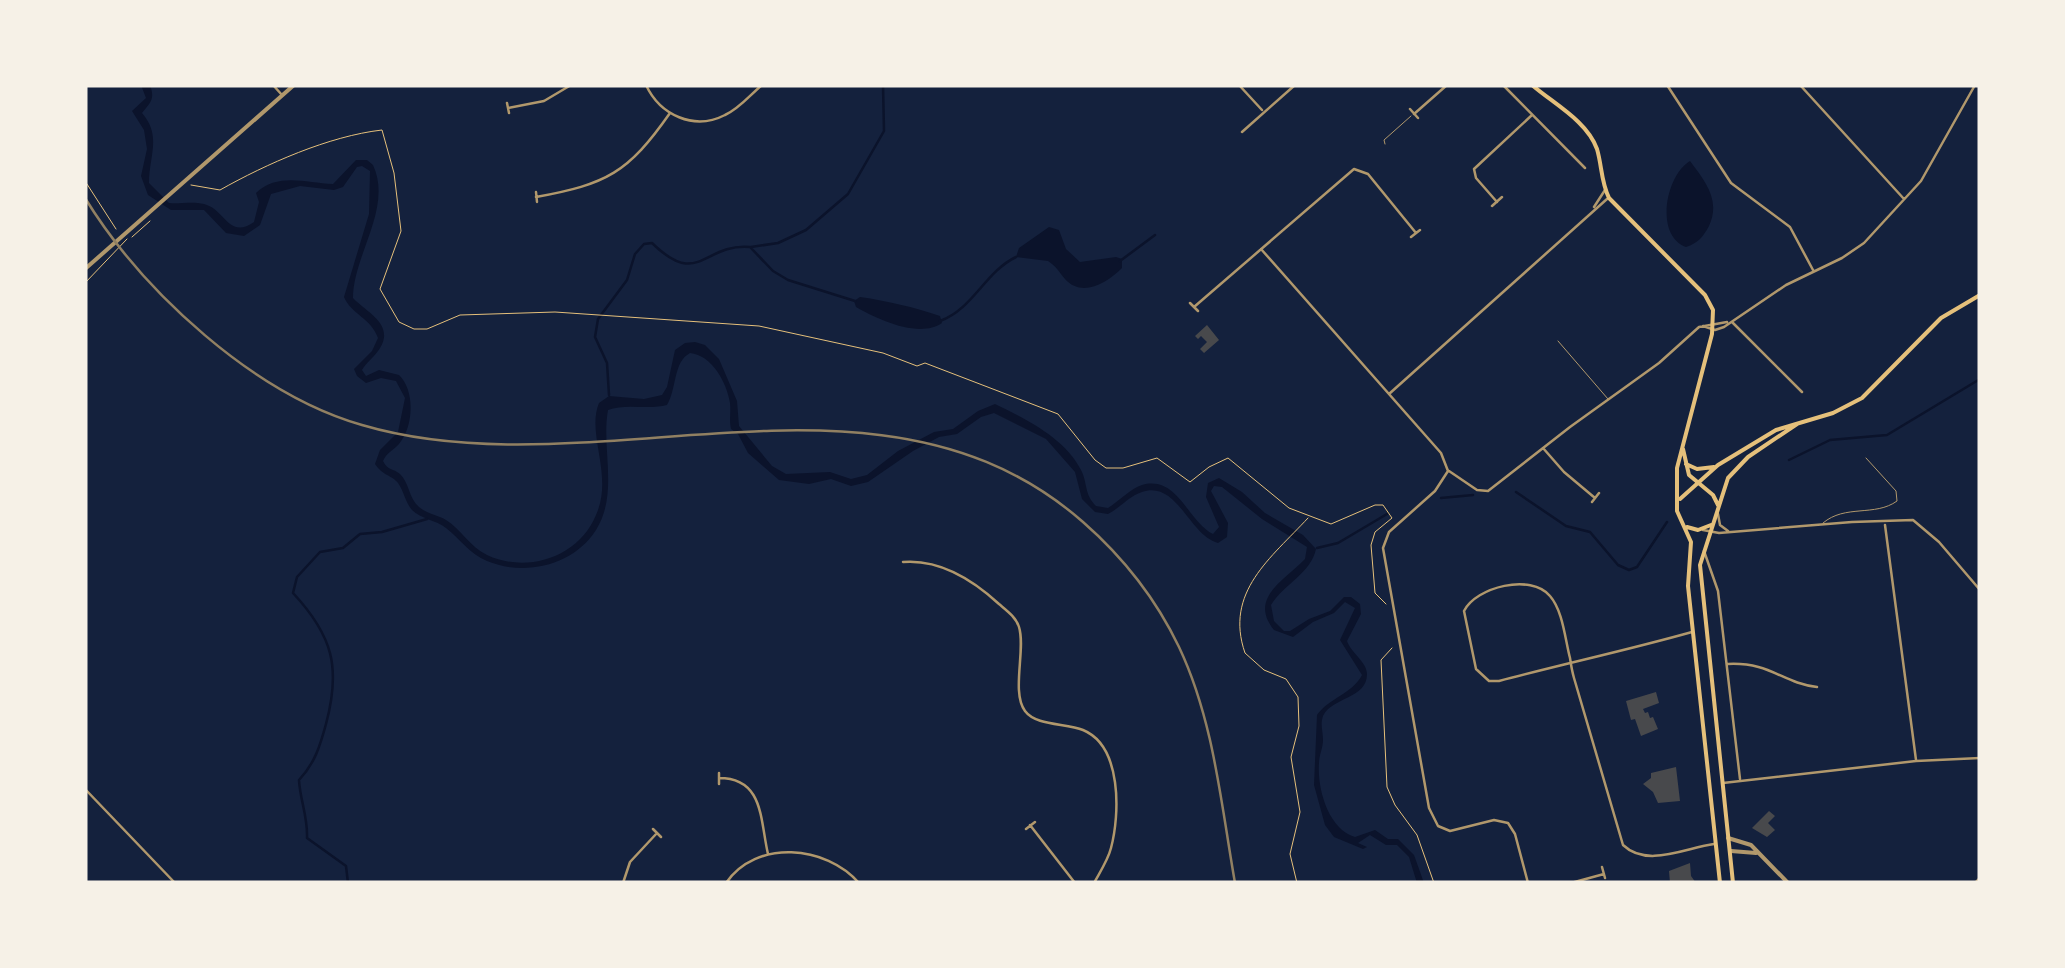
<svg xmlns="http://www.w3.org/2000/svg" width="2065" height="968" viewBox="0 0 2065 968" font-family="Raleway,sans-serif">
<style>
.water{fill:#0b132b}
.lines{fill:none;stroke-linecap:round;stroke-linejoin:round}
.stream{stroke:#0b132b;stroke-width:2.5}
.building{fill:#48494c}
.path{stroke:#e5c07b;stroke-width:1}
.service{stroke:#b1986c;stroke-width:1}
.minor{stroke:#b1986c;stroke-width:2.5}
.tertiary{stroke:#b1986c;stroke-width:4}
.primary{stroke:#e5c07b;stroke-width:4}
.rail{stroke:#918062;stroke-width:2.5}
</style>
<rect width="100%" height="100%" fill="#14213d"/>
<path class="water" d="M141,85H150C155,99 151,102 142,113C162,136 149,156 149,183L169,203C180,204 193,201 204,204C225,209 229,240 254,222L259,202L256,193C278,172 306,183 333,184L356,160H367L373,165C393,208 353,255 353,298C367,313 397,325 378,351C373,358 366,363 362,370L366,376L379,370L399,375C415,390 414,426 399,444C393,451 387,452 383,461C388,471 393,468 400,474C409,482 409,499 419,507C427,514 438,515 446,520C461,529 470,547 487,555C527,574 579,557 596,515C614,475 586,434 599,403L609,396L644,399L662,395L667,387L675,350L685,343L695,342L705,345L719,359L737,401L739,426L772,466L786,474L830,472L851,479L867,475L898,451L934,432L953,429L978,411L995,404C1026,419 1065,438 1081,470C1088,484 1084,494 1096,506L1108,508C1119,501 1130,489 1142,485C1178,475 1188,522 1213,534L1219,527L1206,497L1208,483L1219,478L1242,492L1265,513L1303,535L1316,549C1311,573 1284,584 1271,605L1274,621L1284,631H1290L1309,619L1330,611L1344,597H1351L1360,604L1361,614L1347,641C1351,653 1367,662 1367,674C1367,699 1332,697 1323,716C1320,725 1323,731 1323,740C1323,748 1319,755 1319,763C1317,788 1328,829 1355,837L1375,830L1388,839H1398L1414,855L1424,883H1417L1409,857L1397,845H1386L1370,835L1358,843L1367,847L1363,849L1334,837L1325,825L1314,785L1317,715C1329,698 1352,694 1362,675L1340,640L1355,608L1345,602L1334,613L1313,622L1293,637L1274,630C1248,598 1285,580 1305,559L1307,547L1262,519L1222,487L1214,486L1211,491L1228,523L1227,537L1218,543C1189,535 1177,480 1142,492C1129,496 1120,508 1108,514L1095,512L1082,499L1075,472L1046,439L994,413L981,417L957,434L939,437L913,451L868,482L851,486L831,479L809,484L779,480L748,453L738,434L731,429C729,420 731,413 730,403C727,383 712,355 690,353C673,362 677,388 667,405C648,410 625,403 608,410C601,449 619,493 596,530C574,565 525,577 487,561C470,554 460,539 446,528C436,520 421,519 412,510C405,502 404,491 398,483C392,475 383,476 375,464L380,450L398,432L405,398L396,381L381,378L366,383L357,376L354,369L372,351L378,338C371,318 351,314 344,297L369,214L370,171L362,166L357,167L343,187L334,190L300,186L271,194L260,225L244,236L226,233L204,210H171L148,195L141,176L147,149L144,130L132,111L146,98Z
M1690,161C1705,181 1721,200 1709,226C1703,237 1698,243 1686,247C1654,235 1666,175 1690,161Z
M1049,227L1059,230L1066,249L1080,262L1116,257L1122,259V268C1107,283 1082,298 1065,279C1059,272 1056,266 1048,261L1016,257L1019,248Z
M860,297C888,301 913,307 940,316L942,323C919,339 877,319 856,307L854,301Z"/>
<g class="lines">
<path class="stream" d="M751,247L778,243L806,230L848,194L884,131L883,85
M1120,261L1155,235
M940,321C973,309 985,272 1016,257
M609,395L607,363L595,337L598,319L627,280L635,254L644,244L652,243C699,289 703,243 750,247L773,271L788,280L855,301
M1789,460L1830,440L1887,435L1980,379
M1516,492L1566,526L1590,532L1618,565L1629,570L1637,567L1667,522
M1441,498L1473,495
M1317,548L1338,543L1387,514
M348,883L346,866L307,838C308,817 300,800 299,780C315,763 320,746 326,724C341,668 333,636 293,593L297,577L320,552L343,548L360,534L382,532L427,519"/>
</g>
<path class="building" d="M1207,325L1219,340L1204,353L1200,349L1207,342L1201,336L1198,339L1195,336Z
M1656,692L1659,703L1643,709L1645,713L1648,712L1650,718L1653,717L1658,729L1641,736L1635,719L1631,720L1626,701Z
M1676,767L1680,801L1658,803L1653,792L1643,784L1651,778V773Z
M1769,811L1775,816L1768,823L1775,830L1767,837L1752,828Z
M1690,863L1691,876L1696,883H1670L1669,871Z"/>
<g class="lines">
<path class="path" d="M85,181L116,229
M191,185L220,190C266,164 329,136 382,130L394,173L401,231L380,289L399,322L414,329H427L460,315L555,312L759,326L883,353L917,366L925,363L1058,414L1095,460L1106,468H1123L1157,458L1190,482L1209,467L1228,458L1289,508L1331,524L1375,505H1383L1392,518L1375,532L1371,545L1375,593L1386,604
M132,237L150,221
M85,283L127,239
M1392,648L1381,660L1387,787L1395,805L1417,835L1434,883
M1297,883L1290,854L1300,812L1291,757L1299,726L1298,697L1286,679L1264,670L1245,653C1224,592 1271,558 1308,518"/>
<path class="service" d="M1385,144L1384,140L1411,116
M1558,341L1608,399
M1823,523C1845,504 1875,517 1897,501L1896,491L1866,458"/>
<path class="minor" d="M273,85L282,95
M646,85C660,115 694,131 725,115C739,109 750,95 762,85
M1239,85L1262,110
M1503,85L1585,168
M1667,85L1731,183L1790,227L1813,270
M1800,85L1904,199
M507,103L509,113
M508,108L544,101L571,85
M1410,109L1418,118
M1414,114L1447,85
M1242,132L1295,85
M536,192L537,202
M536,197C607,184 628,173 670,113
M1497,202L1476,178L1474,169L1532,115
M1492,206L1502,197
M1594,207L1605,190
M1411,237L1420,230
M1261,249L1441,453L1448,471
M1190,303L1198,311
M1194,307L1354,169L1368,174L1416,233
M1732,322L1802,392
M1703,326L1715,330L1724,327L1786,285L1842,258L1864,243L1921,181L1975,85
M1389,394L1607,199
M1543,448L1564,472L1595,498
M1448,471L1435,491L1389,532L1383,548L1429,808L1438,826L1450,831L1494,820L1508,823L1515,834L1528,883
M1449,471L1477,490L1488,491L1570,427L1659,363L1699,327L1727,322
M1592,502L1599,493
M1718,514L1720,525L1728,531
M1885,525L1916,760
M1703,530L1719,533L1852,522L1913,520L1939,542L1980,590
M1704,551L1718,591L1740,779
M903,562C940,559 973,580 999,604C1006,610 1016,617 1019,627C1026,649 1011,692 1025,711C1036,726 1066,723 1083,730C1122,746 1120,814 1111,848C1108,860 1100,872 1094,883
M1692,632C1628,650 1563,664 1499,681H1489L1476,669L1464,611C1476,587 1531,573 1550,596C1563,611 1565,639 1570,658C1571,665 1572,671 1574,678L1623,845C1647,868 1685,848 1714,844
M1728,664C1771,662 1782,683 1817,687
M719,778C764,778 760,820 768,854
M1723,783L1916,761L1980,758
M719,784V773
M85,789L175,883
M1030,825L1075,883
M653,829L661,837
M1026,829L1035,822
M1602,867L1605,878
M623,883L630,862L657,833
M726,883C756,839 826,845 859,883
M1571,883L1604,874
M1975,883L1980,878"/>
<path class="tertiary" d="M85,269L294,85
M1728,838L1751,845L1788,883
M1731,851L1756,853"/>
<path class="primary" d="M1532,85C1554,104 1587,121 1597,149C1602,166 1601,182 1609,198L1705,295L1713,310L1712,334L1677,468V511L1691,542L1688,586L1720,883
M1683,449L1689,475L1713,495L1718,505
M1686,464L1697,469L1714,467
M1680,499L1718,465L1776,430L1833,413L1862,398L1941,318L1980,295
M1687,527L1698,530L1711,525
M1733,883L1700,565L1728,478L1748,457L1797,424"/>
<path class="rail" d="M85,198C143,292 254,394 362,425C596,494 879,343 1083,522C1123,557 1156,599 1179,647C1214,721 1221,804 1235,883"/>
</g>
<rect width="2065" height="968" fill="none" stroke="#f6f1e7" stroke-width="175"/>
</svg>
